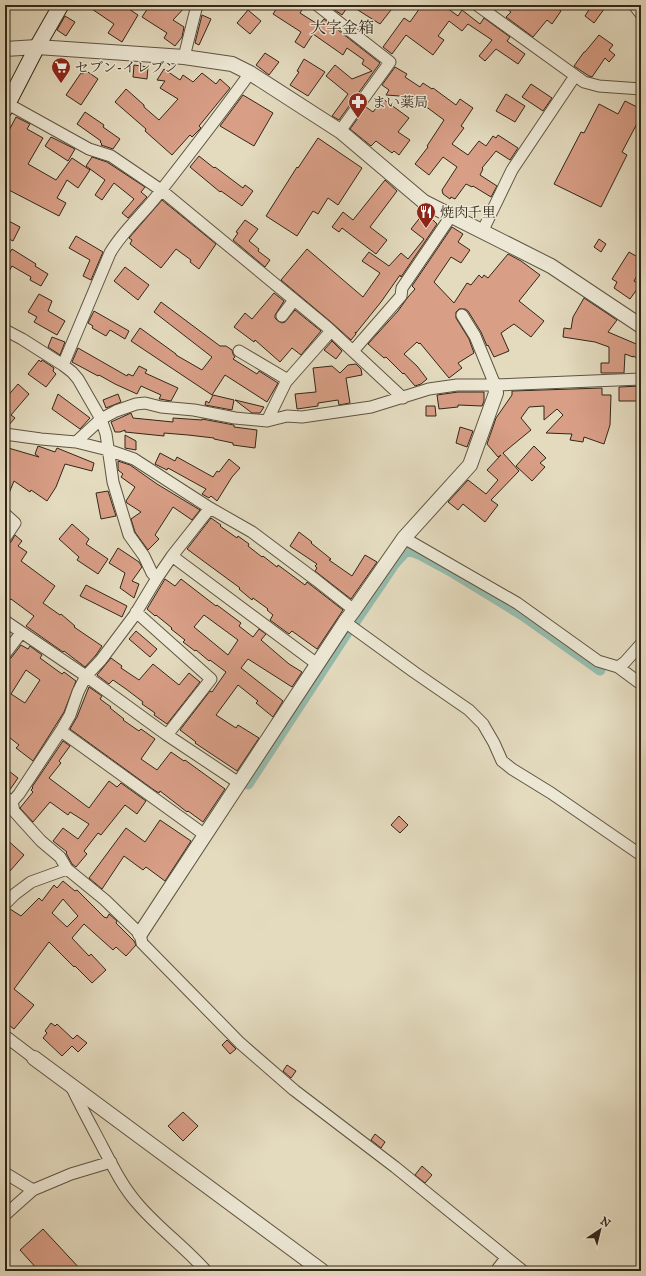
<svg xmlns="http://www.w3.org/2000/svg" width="646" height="1276" viewBox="0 0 646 1276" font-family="'IM FELL Great Primer','Noto Serif JP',serif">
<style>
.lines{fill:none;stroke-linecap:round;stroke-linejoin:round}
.canal{stroke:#96bcad;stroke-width:11}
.building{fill:#d89e86;stroke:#322718;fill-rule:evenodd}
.minor-casing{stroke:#5e5442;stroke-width:13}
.tertiary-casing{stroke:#5e5442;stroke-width:16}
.secondary-casing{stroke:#322718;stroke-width:17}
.minor{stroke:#ede8d5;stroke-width:11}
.tertiary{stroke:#ede8d5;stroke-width:14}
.secondary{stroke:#ede8d5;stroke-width:15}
.labels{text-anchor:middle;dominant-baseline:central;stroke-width:3;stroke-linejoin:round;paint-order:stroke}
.poi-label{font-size:14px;fill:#322718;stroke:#ede8d5;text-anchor:start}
.quarter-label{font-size:16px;fill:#322718;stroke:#ede8d5}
</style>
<rect width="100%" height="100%" fill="#e4dbbf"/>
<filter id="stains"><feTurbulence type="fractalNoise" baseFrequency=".005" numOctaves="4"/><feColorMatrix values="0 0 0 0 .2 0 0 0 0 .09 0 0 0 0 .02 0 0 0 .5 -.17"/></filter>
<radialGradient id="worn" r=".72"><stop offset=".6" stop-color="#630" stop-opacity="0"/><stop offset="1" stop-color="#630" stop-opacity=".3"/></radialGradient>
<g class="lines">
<path class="canal" d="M355,622L395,563L405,552L411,551L419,554L454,573L524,616L600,670
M248,784L348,631"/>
</g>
<path class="building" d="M86,5H123L138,15L122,42L108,33L114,24Z
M150,5H187L173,20L184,27L182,37L175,46L164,38L167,33L142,17Z
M279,5H305L300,13L319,25L324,19L380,63L339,120L332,116L348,94L326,76L335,65L352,79L372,71L362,64L364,60L347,48L343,55L313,34L304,48L295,42L301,32L273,14Z
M328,5H349L342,15Z
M350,5H384L391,10L380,24Z
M422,5H443L458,16L462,10L480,24L484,18L510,37L507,41L525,54L518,64L496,49L485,61L479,56L492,40L468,24L462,31L449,21L438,36L444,40L433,55L406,35L392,54L383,47L404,18L410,22Z
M502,5H553L561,11L552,24L547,20L533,37L506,17L511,12Z
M592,5H607L594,23L585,16Z
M248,10L261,21L250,34L237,23Z
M202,15L211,19L199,45L195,43Z
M65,16L75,22L66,36L57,30Z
M599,35L613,45L609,50L615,55L609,62L605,58L592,77L589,76L574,66L584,52H585Z
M265,53L279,62L269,75L256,65Z
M304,59L325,72L308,96L290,85L299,72L297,71Z
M134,65L148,67L147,79L133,77Z
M395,67L407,74L405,77L420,87L423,83L432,89L433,88L456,105L460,99L473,108L461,126L464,128L452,144L468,155L479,141L486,146L493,136L496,138L498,135L518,148L510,160L496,151L482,168L483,169L480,175L497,186L491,197L473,186L472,187L466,184L455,199L451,197L450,199L443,194L442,190L457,167L443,157L429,175L415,164L428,147L427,146L444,120L413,97L386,95L389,90L382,85Z
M164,69L180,80L183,75L193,82L202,73L216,84L220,79L230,88L199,126L201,128L192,137L190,135L172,155L145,131L146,129L115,102L126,89L144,105V107L159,120L178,99L160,88L165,81L157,80Z
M85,70L98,79L81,105L66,95L81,73L83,74Z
M531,84L552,98L543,111L522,97Z
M506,94L525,106L515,122L496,111Z
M243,95L273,113L254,146L220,126Z
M383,99L409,118L398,132L410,140L399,155L394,151L392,153L376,141L371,146L350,129L366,107L373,112Z
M625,101L641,109V116L622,152L627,155L601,207L554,184L581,132L584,133L599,104L618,114Z
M85,112L104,125L103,127L120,139L113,149L101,145L102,144L100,142L101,141L77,124Z
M16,117L30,124L27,129L43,138L28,164L56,180L72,158L90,170L78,188L67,180L57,198L66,203L59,216L5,188V138Z
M51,137L75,149L68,161L45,146Z
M318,138L362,168L338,205L328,198L318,214L313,211L297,236L266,216L297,167L298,168Z
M199,156L214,168L215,167L243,188L245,185L253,191L242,206L221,191L220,192L190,167Z
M92,157L107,162L145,187L141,192L147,197L128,218L122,213L134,199L114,183L102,200L95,195L105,180L86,166Z
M385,180L397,191L370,227L387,240L376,254L342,228L339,232L332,227L343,212L353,220Z
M162,200L216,244L199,269L190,262L191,260L176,249L161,268L130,244L132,240L129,238Z
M422,215L429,220L431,218L437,224L401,277L400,275L381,302L356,333L355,332L356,334L351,340L331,322L281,280L307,249L363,297L380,273L362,261L369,252L389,266L401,253L408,259L424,239L411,229Z
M5,219L20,227L13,241L5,237Z
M245,220L258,229L249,241L259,249L258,251L270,260L265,267L233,240L238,233L236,232Z
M452,227L463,234L458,242L470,250L461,263L451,257L434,282L454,303L467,283L471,285L479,275L482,278L484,275L488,278L508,254L521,261L540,275L519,301L544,321L531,337L514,324L501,333L509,351L494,357L488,345L487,346L481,332L468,311L465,309H459L456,312V318L469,339L474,353L458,363L462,368L449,378L420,343L419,344L417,342L404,354L417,366L427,379L421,384L415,386L404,373L403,374L386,357L384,358L368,344L398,311L408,297L415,289L412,286Z
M76,236L103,252L91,280L83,276L90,260L69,248Z
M599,239L606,244L601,252L594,247Z
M12,249L36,264L35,266L48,274L41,286L30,280L31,277L12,266L5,278V260Z
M629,252L641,259V269L634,281L640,285L630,299L614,288L617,282L612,279Z
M125,267L149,285L138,300L114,281Z
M274,293L284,301L275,315V318L278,321L282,323L285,322L295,310L321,331L301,355L292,348L280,362L255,340L254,342L234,327L245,313L252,319Z
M39,294L52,301L48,311L65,321L57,335L34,322L37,317L28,312Z
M584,298L617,320L608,332L641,346V360L633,356V357L625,354L624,373H601V363H609V347L595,342L563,337L564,328L571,329L573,317Z
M161,302L220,346H226L232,350L233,354L235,357L233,359L257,374L259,371L278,383L267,402L225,375L212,395L131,341L140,328L176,354V355L202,370L212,357L154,312Z
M94,311L129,331L125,339L110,330L106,336L92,328L93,326L88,323Z
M52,337L65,342L60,355L48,347Z
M332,341L342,351L336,359L324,350Z
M78,348L127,376L128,374L133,376L139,366L147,370L145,373L178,388L171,401L160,399H159L161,395L141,386L137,394L115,384L99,375L98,376L72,362Z
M39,360L41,362L42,360L54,368L53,371L56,374L46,387L28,374Z
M356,364L361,369L362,375L346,378L350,403L339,405L338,400L318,403V406L297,409L295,394L316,392L313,368L332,366L340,373L348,365Z
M18,384L29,394L11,415L15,418L7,427H5V399Z
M641,386V401H619V387Z
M602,388V395H611L610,425L604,444L584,437L583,442L570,440L572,434L546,433L563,415L557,409L544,420V406L529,407L521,418L531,430L503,453L519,471L491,500L498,505L485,522L463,504L458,510L448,502L468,480L486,494L498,480L487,470L501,455L498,457L487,444L496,418L512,395V391Z
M458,392H484V401L482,406L458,405V407L439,409L437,395Z
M58,394L90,418L80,429L52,409Z
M118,394L121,402L106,408L103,400Z
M213,395L234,400L232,410L205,405L206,401L209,403Z
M235,400L264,407L260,413H252Z
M426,406H435L436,416H426Z
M131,413L133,418L173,422V418L202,420V419L234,425V427L257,430L255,448L233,445V443L214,439V438L188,435L164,433V436L125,432V430L120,432H115L111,422Z
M460,427L473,431L467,447L456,443Z
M125,435L136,441V450L125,448Z
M38,446L55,452L57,448L94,463L92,471L65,464L56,487L47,501L31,490L30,492L14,481L5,503V474L9,462H5V447L39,457L35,454Z
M534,446L546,458L540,463L545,467L532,481L516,466Z
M160,453L175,461L177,457L213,477L217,471L219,472L229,459L240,468L232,477L217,501L211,496L209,498L202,494L206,489L168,468L167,470L155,464Z
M118,461L130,465L157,484L200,510L192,520L173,507L155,535L159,539L148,550L135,532L131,519L141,512L127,503L126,501L135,487L121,477L123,474L118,470Z
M108,491L116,516L101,519L96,493Z
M211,518L221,525L220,526L237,538L238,536L249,544L248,546L262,557L263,556L277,567L278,565L305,585L307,582L343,610L317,649L292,631L289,634L270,620L273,615L267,610L268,609L253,598L252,600L239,589L240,588L187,549Z
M72,524L89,539L86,544L108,559L98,574L77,560L79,557L59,539Z
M299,532L312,542L311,543L331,559L329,560L352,576L365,555L377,562L351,599L315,571L317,568L315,566L317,564L290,546Z
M15,535L22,541L18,546L27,552L21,561L55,586L43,603L60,615L61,614L75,626L74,627L102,646L96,655L85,667L64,651L63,652L26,626L34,616L11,599L5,604V581L9,575L5,572V545L11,542Z
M118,548L139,562L142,567L132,581L139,584L134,598L120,588L125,573L109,563Z
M165,579L175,586L181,579L216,606L217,605L241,623L239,626L253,637L259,629L266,634L261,640L289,664L302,672L292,687L248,659L241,668L283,701L273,717L256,703L258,701L238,685L216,715L236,728L238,725L259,738L237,771L195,743L196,742L180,730L210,691L212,692L226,672L210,660L209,661L196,650L195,651L183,642L185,640L171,629L172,628L156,615L155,616L147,609ZM204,615L238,640L228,655L194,627Z
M86,585L127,606L122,617L80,596Z
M136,631L157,649L150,657L129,639Z
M21,645L28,649L30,646L42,655L40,658L62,674L64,672L76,681L64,712L33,761L16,748L19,745L5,734V661L11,658ZM26,670L40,680L25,703L11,694Z
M111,658L122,666L121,668L139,680L153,664L179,685L189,673L200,682L167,724L154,715L155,713L142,704L143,702L126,689L113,680L109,684L97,675Z
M89,687L102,696L100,699L111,707L110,708L124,719L123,720L139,731L141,729L155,739L141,759L157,770L171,752L184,761L185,760L225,789L203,822L188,811L187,812L160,791L159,793L154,790L70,729L77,717Z
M63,741L70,746L59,761L61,763L49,778L89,808L109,781L117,787L121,783L146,801L137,814L125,805L101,835L98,833L84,851L87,854L76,867L72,864L66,853L67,852L53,841L63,828L78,839L89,824L70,812L68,815L50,802L33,822L20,808L33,792L31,790L33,788L32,787Z
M5,768L18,778L9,791L5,790Z
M399,816L408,825L400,833L391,825Z
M160,820L191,841L165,881L146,867L143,870L124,856L102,889L89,878L126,828L145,842Z
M5,838L24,855L10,871L5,866Z
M63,881L75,891L77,890L104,917L107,918L109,914L117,921L116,923L134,941L136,945L126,956L116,947L113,950L84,924L72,938L89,956L91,954L106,970L92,983L75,966L74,967L49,942L14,989L34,1005L14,1029L5,1022V915L10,909L21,916L39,898L42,901L54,885L57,888ZM63,899L78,916L67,927L52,913Z
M51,1023L55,1026L57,1024L73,1039L77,1035L87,1043L78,1052L72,1046L62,1056L43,1038L47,1033L45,1031Z
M227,1040L236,1049L230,1054L222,1045Z
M287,1065L296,1071L291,1078L283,1071Z
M183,1112L198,1126L183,1141L168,1126Z
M375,1134L385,1142L381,1148L371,1140Z
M422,1166L432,1175L425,1183L415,1175Z
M43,1229L82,1271H39L20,1250Z"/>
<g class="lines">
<g class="minor-casing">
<path id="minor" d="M317,5L390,62L340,131
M477,5L584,82L599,86L641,89
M634,5L641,14
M184,57L197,5
M8,104L89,149L111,156L161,190L327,327L403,398
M482,232L512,170L575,76
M462,315L475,336L495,385
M282,316L294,300
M5,330L22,339L63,365L72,372L78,379L101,419L106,434L113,482L129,535L144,556L152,573L157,578
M239,351L288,380
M353,351L401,296L402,288L451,216
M63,365L110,253C122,232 141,216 156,197C188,156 220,115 250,73
M267,421L286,382L331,331
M5,434L41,439L76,442L108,450L134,459L210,508L252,532L316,580L354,610
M76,442L101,419L116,411L136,404L145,403L161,407L194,410L235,418L267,421L287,416L302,417L371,407L429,389L457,385H495L641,379
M5,514L15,523L5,538
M404,538L517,603L598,661L618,667L625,662L641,644
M172,556L317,664
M136,612L211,679L167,735
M5,621L86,676L167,735L239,783
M345,622L414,672L469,710L483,724L494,743L502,761L512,769L551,793L641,855
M5,654L21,633
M618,667L641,684
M61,731L205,835
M5,797L12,802L14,811L22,820L41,841L60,857L67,869L105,900L140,934L142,943L240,1043L294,1090L395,1167L523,1271
M5,807L12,802L19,794L62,729L70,715L78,692L86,676L101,660L134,616L157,578L172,556L210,508
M5,904L15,894L31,882L67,869
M5,1036L34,1058
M71,1086C81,1107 92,1127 103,1148C113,1167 123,1187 137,1203C158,1228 185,1247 206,1271
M5,1173L33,1190
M5,1215L33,1190L71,1174L111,1162
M496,1271L506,1258"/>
</g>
<g class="tertiary-casing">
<path id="tertiary" d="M5,49L37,47L184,57L232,64L250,73L340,131L424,202L551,266L641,326
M140,934L345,622L354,610L404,538L470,465L496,393L495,385
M34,1058L322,1271"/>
</g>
<g class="secondary-casing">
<path id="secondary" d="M5,109L37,47L61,5"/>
</g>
<use href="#minor" class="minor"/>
<use href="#tertiary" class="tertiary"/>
<use href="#secondary" class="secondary"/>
</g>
<defs>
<g id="supermarket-pin" transform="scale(1)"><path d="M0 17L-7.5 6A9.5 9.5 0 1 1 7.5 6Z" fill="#8f2418" stroke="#ede8d5"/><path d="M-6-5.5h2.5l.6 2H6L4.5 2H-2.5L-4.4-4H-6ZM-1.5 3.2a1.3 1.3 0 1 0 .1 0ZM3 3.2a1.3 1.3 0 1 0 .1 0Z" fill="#fff"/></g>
<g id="pharmacy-pin" transform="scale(1)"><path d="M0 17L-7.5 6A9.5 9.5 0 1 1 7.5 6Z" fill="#8f2418" stroke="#ede8d5"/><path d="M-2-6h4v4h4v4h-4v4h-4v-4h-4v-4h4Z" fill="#fff"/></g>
<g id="restaurant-pin" transform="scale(1)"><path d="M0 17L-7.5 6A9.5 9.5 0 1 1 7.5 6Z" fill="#8f2418" stroke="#ede8d5"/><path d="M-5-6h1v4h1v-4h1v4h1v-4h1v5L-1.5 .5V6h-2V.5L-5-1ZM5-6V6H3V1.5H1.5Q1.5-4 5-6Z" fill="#fff"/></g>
</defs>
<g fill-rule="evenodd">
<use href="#supermarket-pin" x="61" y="67"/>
<use href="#pharmacy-pin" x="358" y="102"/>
<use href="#restaurant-pin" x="426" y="212"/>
</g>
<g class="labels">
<g class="poi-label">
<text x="75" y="67">セブン-イレブン</text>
<text x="372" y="102">まい薬局</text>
<text x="440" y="212">焼肉千里</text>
</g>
<g class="quarter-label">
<text x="342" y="27">大字金箱</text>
</g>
</g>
<rect width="646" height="1276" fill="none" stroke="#e4dbbf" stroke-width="20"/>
<rect x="6" y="6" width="634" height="1264" fill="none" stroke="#322718" stroke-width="2"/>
<rect x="10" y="10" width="626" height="1256" fill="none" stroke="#322718"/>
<g transform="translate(600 1230) rotate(35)" stroke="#ede8d5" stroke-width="3" paint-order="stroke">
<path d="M0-3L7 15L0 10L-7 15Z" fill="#322718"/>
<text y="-6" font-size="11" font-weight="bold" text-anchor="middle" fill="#322718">N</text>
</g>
<rect width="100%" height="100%" filter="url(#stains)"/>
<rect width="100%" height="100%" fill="url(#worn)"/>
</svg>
